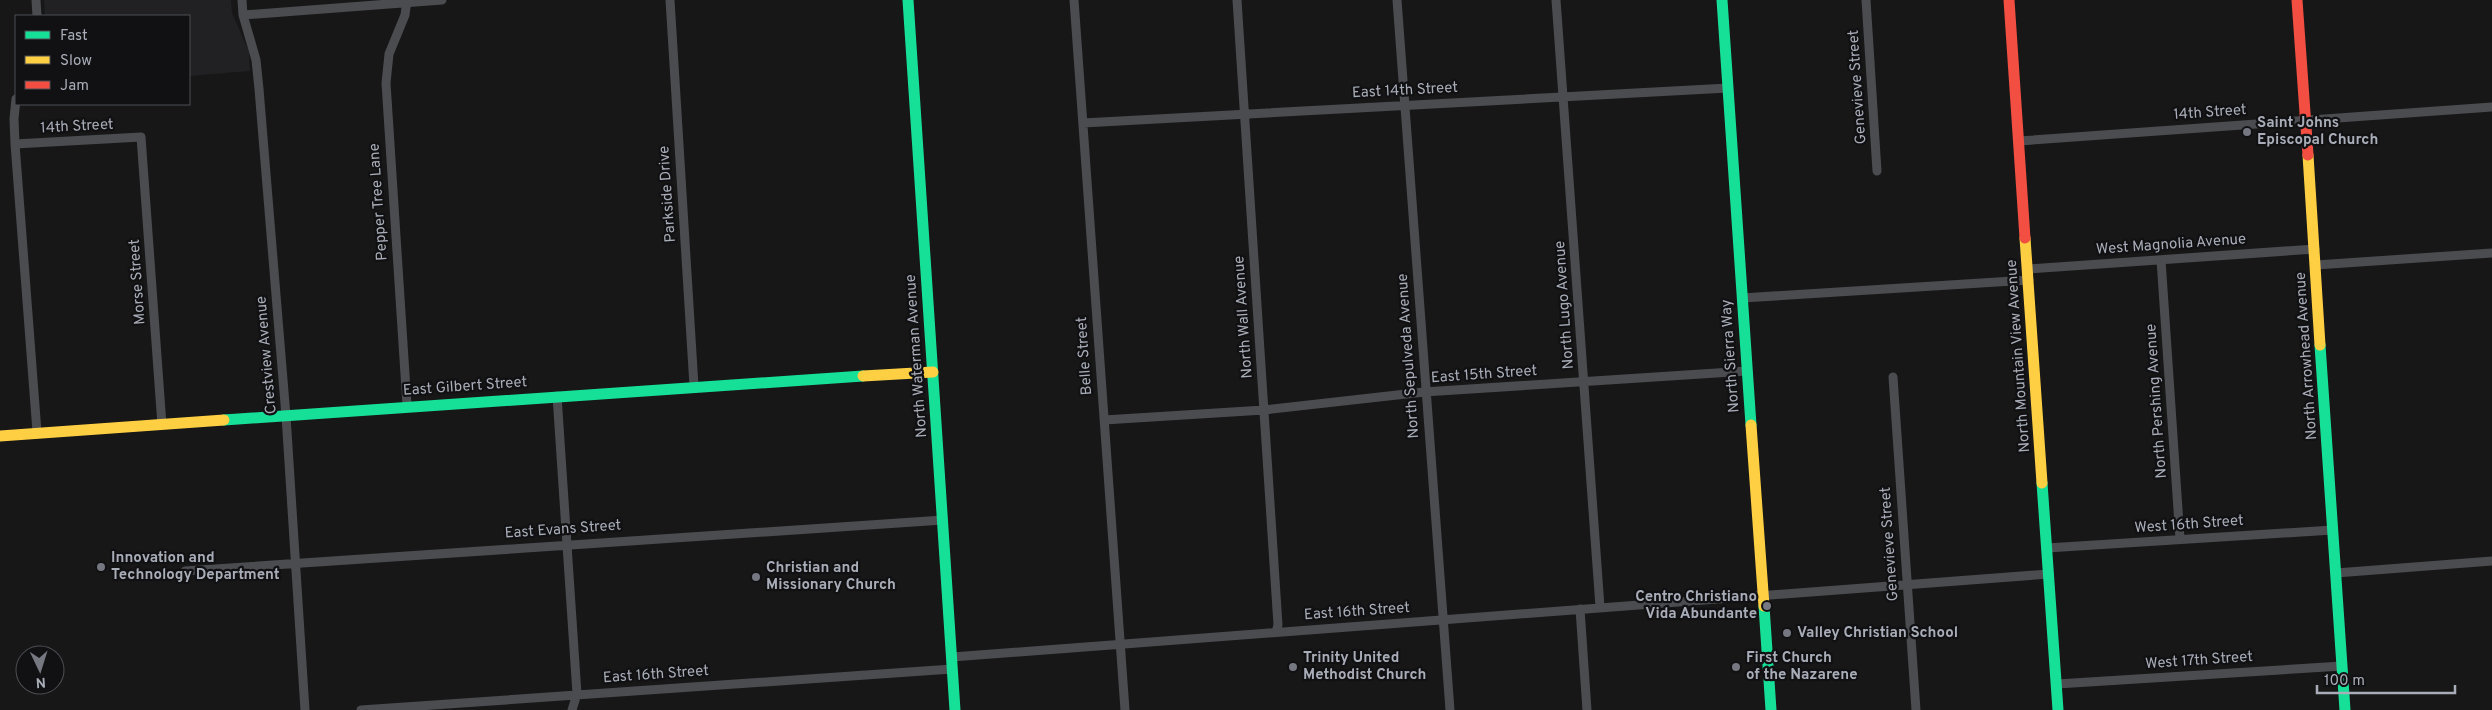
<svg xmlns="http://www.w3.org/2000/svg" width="2492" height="710" viewBox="0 0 2492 710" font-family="Overpass,sans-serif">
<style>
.built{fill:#212123}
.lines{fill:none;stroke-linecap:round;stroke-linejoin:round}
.street{stroke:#4b4c50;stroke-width:9}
.fast{stroke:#16e098;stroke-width:11}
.slow{stroke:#ffcf43;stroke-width:11}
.jam{stroke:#f24e42;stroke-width:11}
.poi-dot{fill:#757880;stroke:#111113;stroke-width:2}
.labels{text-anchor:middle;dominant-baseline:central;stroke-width:4.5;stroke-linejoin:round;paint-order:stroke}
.street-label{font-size:15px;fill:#a8adb8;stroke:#111113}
.poi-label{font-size:15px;font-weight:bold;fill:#a8adb8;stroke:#111113;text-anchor:start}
</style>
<rect width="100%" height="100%" fill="#171717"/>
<path class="built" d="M44,0H231L232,13L249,52L250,71L189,76V16H45Z"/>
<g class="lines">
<path class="street" d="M36,0L37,16
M242,0L243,15L256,60L259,89L286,416L305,710
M670,0L694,386
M1074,0L1125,710
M1237,0L1278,625L1276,632
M1397,0L1450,710
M1556,0L1600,607
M1866,0L1877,171
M243,15L442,0
M16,99L14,119L15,144L37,432
M1083,123L1728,88
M2019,141L2492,107
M15,144L141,137L162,425
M2161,260L2180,539
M2316,265L2492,253
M2028,269L2315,249
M1742,298L2029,280
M1893,377L1916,710
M557,396L577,694L572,710
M407,405L386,83L389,54L405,15L407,0
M1104,420L1264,410L1424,392L1747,371
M2047,548L2333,530
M185,571L943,520
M2336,573L2492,561
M1580,609L1587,710
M952,657L2049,574
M2057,684L2342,666
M361,710L952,669"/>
<path class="fast" d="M908,0L955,710
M1722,0L1751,425
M2320,345L2345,710
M224,420L863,376
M2042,483L2058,710
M1764,606L1771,710"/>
<path class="slow" d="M2308,155L2320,345
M2025,238L2042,483
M863,376L933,372
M1751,425L1764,606
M0,436L224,420"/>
<path class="jam" d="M2009,0L2025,238
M2297,0L2308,155"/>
</g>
<g class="poi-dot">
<circle cx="2247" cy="132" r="5"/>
<circle cx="101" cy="567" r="5"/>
<circle cx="756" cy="577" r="5"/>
<circle cx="1767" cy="606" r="5"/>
<circle cx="1787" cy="633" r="5"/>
<circle cx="1293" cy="667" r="5"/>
<circle cx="1736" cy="667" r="5"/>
</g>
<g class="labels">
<g class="street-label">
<text transform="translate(1858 87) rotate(-94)">Genevieve Street</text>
<text transform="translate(1405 91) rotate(-3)">East 14th Street</text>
<text transform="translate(2210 113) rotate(-4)">14th Street</text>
<text transform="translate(77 127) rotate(-3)">14th Street</text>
<text transform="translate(668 194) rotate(-94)">Parkside Drive</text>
<text transform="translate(379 202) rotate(-94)">Pepper Tree Lane</text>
<text transform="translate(2171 245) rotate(-4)">West Magnolia Avenue</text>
<text transform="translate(138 282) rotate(-94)">Morse Street</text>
<text transform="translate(1565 305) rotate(-94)">North Lugo Avenue</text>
<text transform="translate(1244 317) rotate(-94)">North Wall Avenue</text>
<text transform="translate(267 355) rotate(-95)">Crestview Avenue</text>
<text transform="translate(917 356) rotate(-94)">North Waterman Avenue</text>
<text transform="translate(1085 356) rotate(-94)">Belle Street</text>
<text transform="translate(1409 356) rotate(-94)">North Sepulveda Avenue</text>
<text transform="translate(1731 356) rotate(-94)">North Sierra Way</text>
<text transform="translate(2019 356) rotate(-94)">North Mountain View Avenue</text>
<text transform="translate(2307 356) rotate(-94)">North Arrowhead Avenue</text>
<text transform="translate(1484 375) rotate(-4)">East 15th Street</text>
<text transform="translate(465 387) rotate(-4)">East Gilbert Street</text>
<text transform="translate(2157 401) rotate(-94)">North Pershing Avenue</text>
<text transform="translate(2189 525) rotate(-4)">West 16th Street</text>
<text transform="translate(563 530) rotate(-4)">East Evans Street</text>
<text transform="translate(1890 544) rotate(-94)">Genevieve Street</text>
<text transform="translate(1357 612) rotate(-4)">East 16th Street</text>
<text transform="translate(2199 661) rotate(-4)">West 17th Street</text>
<text transform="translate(656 675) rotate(-4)">East 16th Street</text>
</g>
<g class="poi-label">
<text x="2257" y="123">Saint Johns<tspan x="2257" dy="17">Episcopal Church</tspan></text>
<text x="111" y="558">Innovation and<tspan x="111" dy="17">Technology Department</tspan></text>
<text x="766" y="568">Christian and<tspan x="766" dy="17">Missionary Church</tspan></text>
<text x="1757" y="597" text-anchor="end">Centro Christiano<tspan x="1757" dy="17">Vida Abundante</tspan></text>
<text x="1797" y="633">Valley Christian School</text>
<text x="1303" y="658">Trinity United<tspan x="1303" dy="17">Methodist Church</tspan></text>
<text x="1746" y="658">First Church<tspan x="1746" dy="17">of the Nazarene</tspan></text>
</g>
</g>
<rect x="15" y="15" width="175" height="90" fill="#111113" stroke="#4d4f55"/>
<rect x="25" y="31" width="25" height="8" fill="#16e098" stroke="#4d4f55"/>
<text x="60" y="40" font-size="15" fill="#a8adb8">Fast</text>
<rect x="25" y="56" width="25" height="8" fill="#ffcf43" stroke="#4d4f55"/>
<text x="60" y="65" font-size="15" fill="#a8adb8">Slow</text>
<rect x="25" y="81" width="25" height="8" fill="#f24e42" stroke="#4d4f55"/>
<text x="60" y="90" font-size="15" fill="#a8adb8">Jam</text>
<g transform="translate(40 670) rotate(176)"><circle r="24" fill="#111113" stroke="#4d4f55"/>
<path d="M0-4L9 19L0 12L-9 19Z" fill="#757880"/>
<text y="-8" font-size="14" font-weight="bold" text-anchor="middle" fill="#a8adb8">N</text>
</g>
<path d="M2317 685v8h138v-8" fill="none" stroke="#a8adb8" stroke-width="2.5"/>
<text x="2324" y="685" font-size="15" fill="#a8adb8" stroke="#111113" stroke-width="4" paint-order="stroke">100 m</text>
</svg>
